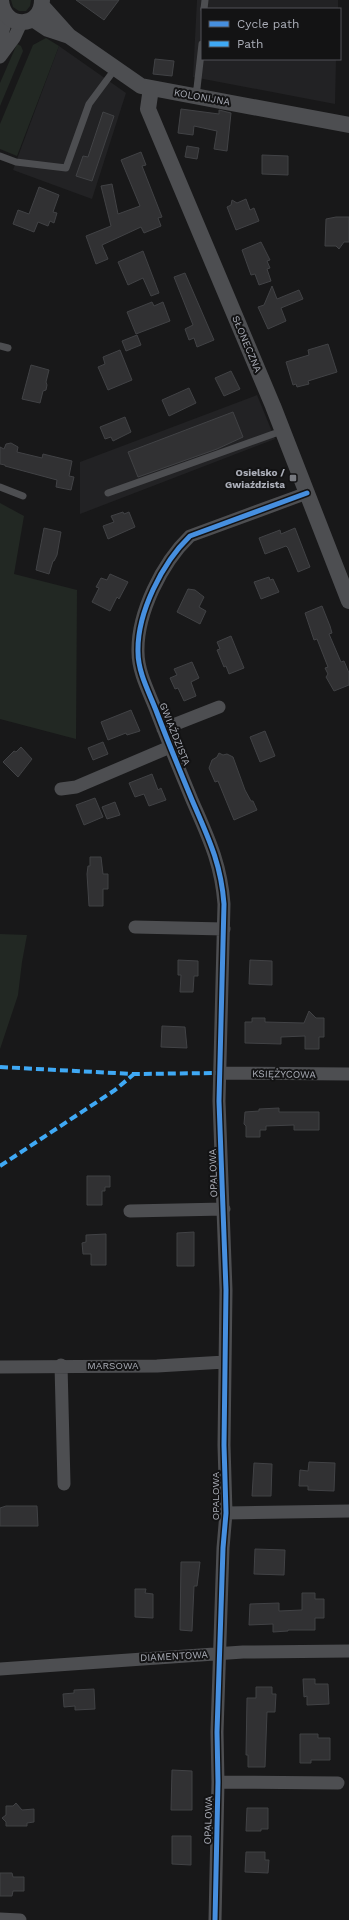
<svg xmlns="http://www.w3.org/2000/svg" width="349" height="1920" viewBox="0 0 349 1920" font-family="'Work Sans',sans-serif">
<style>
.built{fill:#222224}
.green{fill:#222823}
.building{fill:#313133;stroke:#414245}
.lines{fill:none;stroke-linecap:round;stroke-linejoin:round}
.service{stroke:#4d4e51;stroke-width:7}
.minor{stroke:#4d4e51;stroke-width:13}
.tertiary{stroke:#4d4e51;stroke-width:16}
.quiet{stroke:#3fa9f5;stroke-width:4;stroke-dasharray:8 4;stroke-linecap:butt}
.cycleway-casing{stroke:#131314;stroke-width:8}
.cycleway{stroke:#468fdf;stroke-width:5}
.poi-dot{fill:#787a80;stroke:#131314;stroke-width:1.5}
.labels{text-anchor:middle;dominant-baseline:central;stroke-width:4;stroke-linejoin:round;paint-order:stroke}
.street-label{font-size:10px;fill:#abaeb8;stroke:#131314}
.poi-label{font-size:10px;font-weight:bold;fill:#abaeb8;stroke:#131314;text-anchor:end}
</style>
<rect width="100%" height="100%" fill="#181819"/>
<path class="built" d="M197,0H338V9H202V59H336L335,104L193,77Z
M59,46L126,93L92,199L13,170Z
M257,395L275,439L80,514V462Z"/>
<path class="green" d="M11,0H31L30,6L26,11H19L13,7Z
M46,38L59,46L17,156L0,149V124L33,45Z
M17,44L21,46L23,51L0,106V83Z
M0,503L24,516L14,574L77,590L76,739L0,719Z
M0,934L27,935L22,962L18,995L0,1049Z"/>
<path class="building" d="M76,0H119L104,20Z
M155,59L174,61L172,76L153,74Z
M181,109L219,114V110L231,113L227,151L214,149L217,131L194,126L193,135L178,133Z
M103,112L114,116L92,181L76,176L83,156L88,157Z
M187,146L199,148L197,159L185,157Z
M141,152L146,165L142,166L162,217L158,218L161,226L144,233L141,227L102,245L108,259L96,264L86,236L111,226L101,186L112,184L118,214L140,206L121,160Z
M262,155L288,156V175L262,174Z
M39,187L59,195L53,212L57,213L54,223L50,221L48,226L38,222L34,232L13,224L18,210L29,214Z
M246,199L250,210L254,208L259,221L236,230L227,207L231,205L232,200L237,203Z
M336,217H349V242H344L339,249L336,246H325L326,219Z
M261,242L270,260L267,261L270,268L267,269L271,281L259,285L255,274L251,275L242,250Z
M143,251L159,293L151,296L143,278L128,285L118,262Z
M185,273L214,340L197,347L194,338L189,340L185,329L193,325L174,277Z
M272,286L277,299L299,290L303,299L281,308L286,321L268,329L258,307L264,305Z
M152,302L154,306L163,302L170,321L136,334L127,312Z
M137,335L141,345L126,351L122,341Z
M328,344L337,372L308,381L309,384L297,387L296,384L293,385L286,362L309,355L308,350Z
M120,350L132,380L108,390L98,367L105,364L103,357Z
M31,365L49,370L46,382L47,385L46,390L43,391L40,403L22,399Z
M231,371L240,389L224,396L215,378Z
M189,388L196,403L169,416L162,400Z
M233,412L243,437L217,449L138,477L128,452Z
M125,417L131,432L113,441L111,437L105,439L100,427Z
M11,443L18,447L17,452L42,458L43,454L72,461L69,476L74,477L71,490L56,487L57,480L5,466V465L0,464V447L4,449L6,444Z
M123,512L124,514L129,512L135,527L108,539L103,526L114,522L111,516Z
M44,528L61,532L57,555L54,561H53L49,574L36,570Z
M295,528L310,567L298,572L288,548L286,546L265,554L259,538L280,530L281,534Z
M110,574L128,582L119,599L117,597L110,611L92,602L99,588L96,587L101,578L107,580Z
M269,577L270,580L273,579L279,592L261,599L254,582Z
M188,589L195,590L204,597L199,607L206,611L200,624L177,612Z
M322,606L330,626L332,633L329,634L341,662L344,661L349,673V685L334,691L326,677L328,674L325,668L328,667L317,639L314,640L305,613Z
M231,636L244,668L229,674L226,666L224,667L217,650L220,649L217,642Z
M192,662L199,678L191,682L196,696L184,701L178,688L175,689L170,678L177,675L174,669Z
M131,710L140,731L127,735L126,733L108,740L101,722Z
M265,731L275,756L260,762L250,737Z
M103,742L108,754L93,760L88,748Z
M21,747L32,759L18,777L3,762L14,751L16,752Z
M219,753L223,755L227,754L233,757L245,790L251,801H253L257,810L234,820L218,781L215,782L209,768L212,760L217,757Z
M152,774L158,790L161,788L166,800L149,806L144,794L135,797L129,783Z
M95,798L103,817L84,825L76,805Z
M115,802L120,815L107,819L102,807Z
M90,857H101L103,874H108V889H103V906H89L87,874L88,866H90Z
M178,960L198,961V976H194L193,992H180L181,975H178Z
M250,960L272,961V985L249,984Z
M309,1011L316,1018H324V1037H319V1049H305V1036L281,1037V1044L245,1043V1022H252V1018H265V1022L304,1023Z
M162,1026L185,1027L187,1048L161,1047Z
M279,1108V1112H319V1130H294V1125L266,1126V1130H260V1137H246V1126L244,1124L245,1112L259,1111V1109Z
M87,1176H110V1187H105V1191H102V1205H87Z
M194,1232V1266H177V1233Z
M106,1234V1265H91V1254H83L82,1243L86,1242V1235Z
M309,1462L335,1463L334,1491L308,1490V1486H299L300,1470L308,1471Z
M254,1463L272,1464L271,1496H252Z
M6,1506H37L38,1526H0V1508Z
M255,1549L285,1550L284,1575L254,1574Z
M181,1562H200L197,1586H194L192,1631L180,1630Z
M135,1589H146L145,1593L153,1594V1618L135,1617Z
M302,1593H315V1599H324V1618H315V1630H288V1631L273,1632V1624L249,1625L250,1604L279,1603V1611L302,1610Z
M303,1679H315V1684H328L329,1704L307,1705V1696L304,1697Z
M256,1687H272V1694H276L275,1712H267L265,1767H248V1755H246L247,1698H256Z
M94,1689L95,1709L75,1710V1706L64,1707L63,1694L74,1693V1690Z
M300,1734H318V1738H330V1760H311V1763H300Z
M172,1770L192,1771V1810H171Z
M16,1803L22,1810L34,1809V1822L27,1823V1826H6V1822L2,1818L6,1815V1806H13Z
M247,1808H268V1829H261V1831H246Z
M172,1836H191V1865L172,1864Z
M246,1852H265V1860H269L268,1873L245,1872Z
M0,1873H12L13,1877H24V1891H13L12,1896H0Z"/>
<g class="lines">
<path class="service" d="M204,9L205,0
M194,95L197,88L202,44
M0,156L16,162L66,168L89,104L115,69
M0,346L8,348
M0,487L23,496
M108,493L276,433L282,429"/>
<path class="minor" d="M0,56L2,34L7,17
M0,57L14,38L21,23
M163,729L219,707
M61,789L76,787L170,747
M135,927L224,929
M220,1073L349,1074
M130,1211L224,1209
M61,1365L64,1484
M0,1367L157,1366L225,1362
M226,1513L349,1511
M0,1669L243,1652L349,1651
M218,1782L338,1783
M0,1919L20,1920
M215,1920L218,1782L217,1732L223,1548L226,1513L224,1445L226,1290L219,1101L224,904C221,863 208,837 192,800C180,771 168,742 157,713C150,694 138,673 138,652C137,613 162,563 190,536L307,493"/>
<path class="tertiary" d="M1,0C3,30 42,29 42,0
M42,6L69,36L141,86L349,125
M33,19L48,29L69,36
M151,88L148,109L273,406L349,601"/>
<path class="quiet" d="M0,1067L134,1074L220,1073
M0,1166L115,1090L134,1074"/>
<g class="cycleway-casing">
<path id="cycleway" d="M215,1920L218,1782L217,1732L223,1548L226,1513L224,1445L226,1290L219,1101L224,904C221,863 208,837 192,800C180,771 168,742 157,713C150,694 138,673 138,652C137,613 162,563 190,536L307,493"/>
</g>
<use href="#cycleway" class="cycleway"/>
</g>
<rect class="poi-dot" x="289" y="474" width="8" height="8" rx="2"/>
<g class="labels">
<g class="street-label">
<text transform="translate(202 97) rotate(10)">KOLONIJNA</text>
<text transform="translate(247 344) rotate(67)">SŁONECZNA</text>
<text transform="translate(175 734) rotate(68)">GWIAŹDZISTA</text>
<text transform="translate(284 1074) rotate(1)">KSIĘŻYCOWA</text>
<text transform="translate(213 1173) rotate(-92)">OPALOWA</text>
<text x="113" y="1365">MARSOWA</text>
<text transform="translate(215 1496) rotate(-90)">OPALOWA</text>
<text transform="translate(174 1656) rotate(-3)">DIAMENTOWA</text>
<text transform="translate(208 1820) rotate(-88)">OPALOWA</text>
</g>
<g class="poi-label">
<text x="285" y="472">Osielsko /<tspan x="285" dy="12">Gwiaździsta</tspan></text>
</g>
</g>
<rect x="201" y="8" width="140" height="52" fill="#131314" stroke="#505156"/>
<rect x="209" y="21" width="20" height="6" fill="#468fdf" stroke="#505156"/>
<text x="237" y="28" font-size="12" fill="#abaeb8">Cycle path</text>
<rect x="209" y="41" width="20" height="6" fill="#3fa9f5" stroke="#505156"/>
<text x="237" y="48" font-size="12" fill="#abaeb8">Path</text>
</svg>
